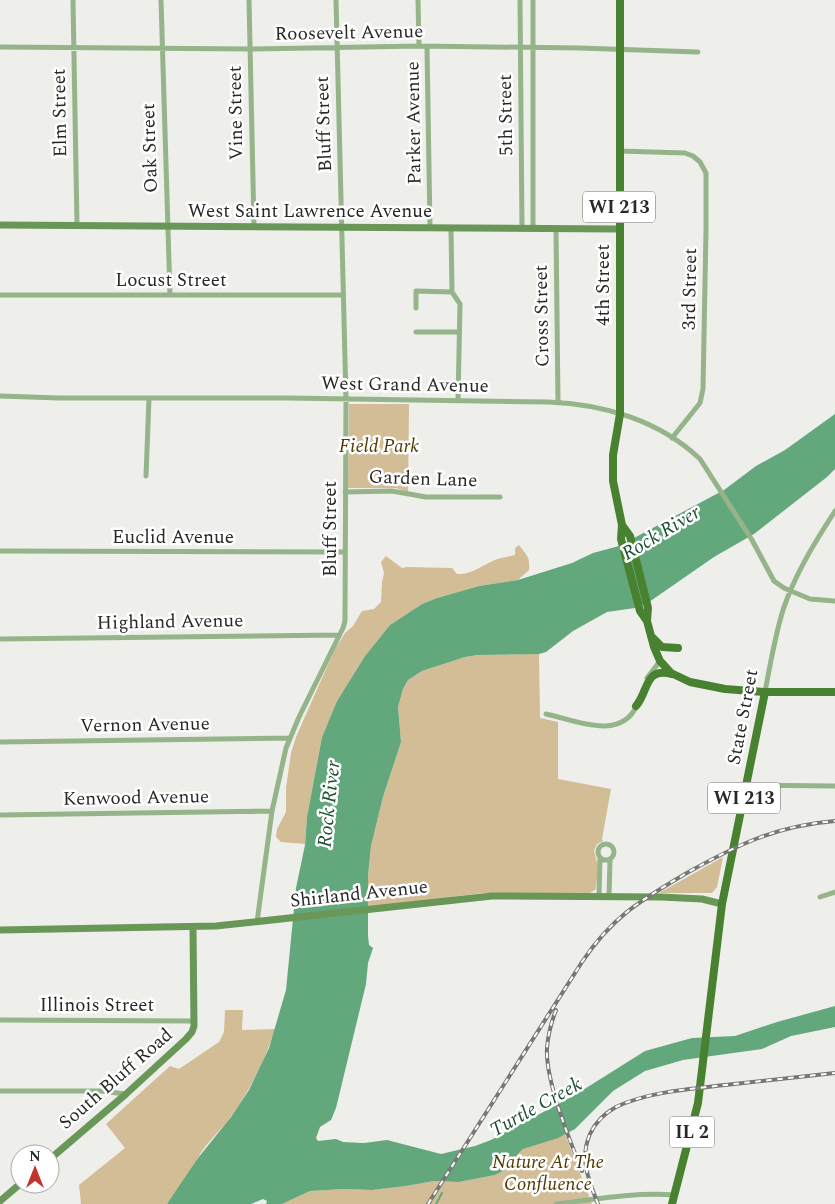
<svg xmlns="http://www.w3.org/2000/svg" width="835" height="1204" viewBox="0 0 835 1204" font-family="Spectral,serif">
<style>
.green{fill:#d2bd96}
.water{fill:#63a77d}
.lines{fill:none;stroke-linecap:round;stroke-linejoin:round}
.stream{stroke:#63a77d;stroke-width:2}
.street{stroke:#95b48a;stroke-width:5}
.secondary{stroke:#699757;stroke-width:7}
.primary{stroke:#48812f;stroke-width:8}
.rail-casing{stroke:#777775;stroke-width:4}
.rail{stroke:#fff;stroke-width:2;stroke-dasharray:5.5;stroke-linecap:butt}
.labels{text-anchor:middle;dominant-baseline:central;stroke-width:5;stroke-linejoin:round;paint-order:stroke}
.shield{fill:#fff;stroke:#686868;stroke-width:1}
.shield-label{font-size:18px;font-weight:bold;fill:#282827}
.street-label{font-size:19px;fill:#282827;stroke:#fff}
.park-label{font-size:19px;font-style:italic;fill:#513a02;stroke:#fff}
.water-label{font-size:20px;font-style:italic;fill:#1e5134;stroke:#fff}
</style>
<rect width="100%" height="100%" fill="#eeeeeb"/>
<path class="green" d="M349,404H409L408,492L396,488H348Z
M519,545C527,556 530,556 529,570L518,580L479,586L437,598L422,604L390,625L365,656L337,701L322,737L307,817L305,844L281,842L276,837L277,829L286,812V788L291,753L296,737L334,651L345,633L353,626L362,611L374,609L381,602L382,582L384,573L381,562L386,556L402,568L407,567L452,568L457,574C472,575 482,565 495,560C501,557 508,557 515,555V548Z
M528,654H539L540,718L558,722V779L611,789L602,839L603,841L597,844L594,851L598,866L596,889L590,893H483L368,907V876L371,846L383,797L401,742L398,707L403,689L408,680L422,671L465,657L478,655Z
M723,857L717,887L712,893H659Z
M225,1010H243L242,1030L275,1029C265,1060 250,1091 230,1118C221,1130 207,1142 199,1156C190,1172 179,1190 167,1204H81L79,1185L125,1148L106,1124L170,1066L179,1069L219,1042L224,1032Z
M565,1134L592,1204H282L310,1191L345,1189L372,1190L406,1186L434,1181L459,1182L495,1175L512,1168L513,1159L523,1149Z"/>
<path class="water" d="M835,414V469L827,477L754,534L714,557L649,602L635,608L607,612L573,631L546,652L539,654L478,655L465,657L422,671L408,680L403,689L398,707L401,742L383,797L371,846L368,876V936L369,945L373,948L368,963L366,984L336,1108L331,1120L320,1127L316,1138L318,1141L336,1139L343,1142L364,1143L387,1140L441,1154L475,1146L491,1140L575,1095L645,1051L692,1038L735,1036L777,1022L835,1006V1027L791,1036L762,1049L683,1060L645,1071L613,1091L575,1129L558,1138L523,1149L513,1159L512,1167L495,1175L459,1182L434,1181L406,1186L372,1190L345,1189L310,1191L282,1204H266L267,1201L263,1199L251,1204H167L198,1158L231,1117L249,1090L269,1048L286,990L296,888L305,845L307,817L322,737L337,701L365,656L390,625L422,604L437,598L479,586L518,580L572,563L593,553L619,546L724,490L756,466L785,450Z"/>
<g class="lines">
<path class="stream" d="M436,1204L442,1193"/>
<path class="street" d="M73,0L77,225
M161,0L170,295
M249,0L254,226
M418,0L419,46
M520,0L522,229
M0,47L250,49L419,46L579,48L698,52
M427,47L430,228
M619,151L685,153L693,156L700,162L706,173V230L703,389L700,403L672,438
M451,228L452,292L460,304L458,401
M533,229V0
M556,229L558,402
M0,295H343
M416,308V291L452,292
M416,332H459
M0,396L59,398H288L548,402C603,404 659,420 700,459L752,540L774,581L784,588L810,599L835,601
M146,476L149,398
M345,492L392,491L426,497H500
M0,551L345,552
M0,639L339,635
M647,678L660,661
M765,692C770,665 775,636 783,610C795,574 815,542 835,511
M546,714C574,720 621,742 637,705
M0,742L290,738
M746,785L835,786
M0,815L272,811
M598 852a8 8 0 1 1 16 0a8 8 0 1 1-16 0Z
M599,897L600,858
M609,897L610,860
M820,897L835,892
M257,922L272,811L286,748L299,717L343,628L345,621L346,399L336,0
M0,1020L194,1021
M0,1091H101L126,1094
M556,1204C595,1199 636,1192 675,1195"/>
<path class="secondary" d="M0,225L619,229
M0,930L216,926L492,896L661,897L702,899L722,904
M50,1159L126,1094L186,1039L192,1032L194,1026L193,928
M0,1201L20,1184"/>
<path class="primary" d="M620,0V414L613,455V481L622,525L621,539L640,611L647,621
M622,525L630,536L648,608L647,621L654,647L660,661L671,673L690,682L725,689L765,692H835
M652,637L662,647L678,648
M636,706C649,691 644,667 672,674
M672,1204L698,1103L722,904L765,692"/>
<g class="rail-casing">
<path id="rail" d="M556,1010C551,1023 548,1035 547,1048C545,1080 570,1141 582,1171
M428,1204L582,962C612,917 640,901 685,874C737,845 775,826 835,821
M598,1204C589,1181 579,1159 590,1134C595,1123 605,1113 616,1107C647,1092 690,1089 725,1085C761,1081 798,1077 835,1073"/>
</g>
<use href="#rail" class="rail"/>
</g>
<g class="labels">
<g class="shield">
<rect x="583" y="191.5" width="72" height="31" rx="4"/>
<rect x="708" y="782.5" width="72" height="31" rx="4"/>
<rect x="669.5" y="1116.5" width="45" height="31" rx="4"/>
</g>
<g class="shield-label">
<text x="619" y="207">WI 213</text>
<text x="744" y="798">WI 213</text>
<text x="692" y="1132">IL 2</text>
</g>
<g class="street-label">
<text transform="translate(349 33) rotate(-1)">Roosevelt Avenue</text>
<text transform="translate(60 113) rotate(-91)">Elm Street</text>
<text transform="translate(236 113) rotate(-91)">Vine Street</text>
<text transform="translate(506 115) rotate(-91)">5th Street</text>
<text transform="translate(414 123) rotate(-91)">Parker Avenue</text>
<text transform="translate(324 124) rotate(-92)">Bluff Street</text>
<text transform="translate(150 148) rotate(-92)">Oak Street</text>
<text x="310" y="211">West Saint Lawrence Avenue</text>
<text x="171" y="280">Locust Street</text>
<text transform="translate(603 285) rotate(-90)">4th Street</text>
<text transform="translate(690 289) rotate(-89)">3rd Street</text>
<text transform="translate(542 316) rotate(-91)">Cross Street</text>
<text transform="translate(405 385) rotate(1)">West Grand Avenue</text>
<text transform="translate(423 479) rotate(2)">Garden Lane</text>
<text transform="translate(330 529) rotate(-90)">Bluff Street</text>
<text x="173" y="537">Euclid Avenue</text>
<text transform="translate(170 622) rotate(-1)">Highland Avenue</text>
<text transform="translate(743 717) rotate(-79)">State Street</text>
<text transform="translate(145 725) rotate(-1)">Vernon Avenue</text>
<text transform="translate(136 798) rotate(-1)">Kenwood Avenue</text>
<text transform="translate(359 894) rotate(-6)">Shirland Avenue</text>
<text x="97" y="1005">Illinois Street</text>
<text transform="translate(116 1079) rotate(-41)">South Bluff Road</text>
</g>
<g class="park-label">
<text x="379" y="446">Field Park</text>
<text x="548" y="1162">Nature At The<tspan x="548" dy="22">Confluence</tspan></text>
</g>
<g class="water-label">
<text transform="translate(661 533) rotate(-31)">Rock River</text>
<text transform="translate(329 804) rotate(-84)">Rock River</text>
<text transform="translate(536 1107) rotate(-29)">Turtle Creek</text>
</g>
</g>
<g transform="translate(35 1169)"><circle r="24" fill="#ffffff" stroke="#a9a9a9"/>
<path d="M0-4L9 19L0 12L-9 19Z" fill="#c1332b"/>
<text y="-8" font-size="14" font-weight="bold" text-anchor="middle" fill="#282827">N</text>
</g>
</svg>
